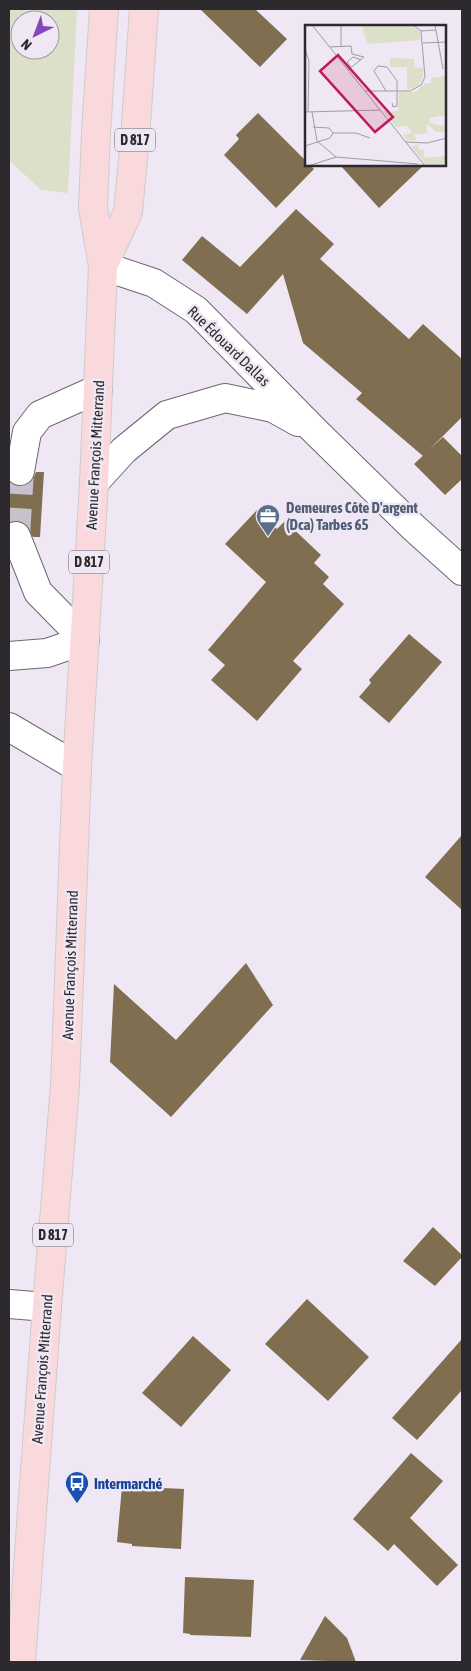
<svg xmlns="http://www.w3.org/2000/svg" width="471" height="1671" viewBox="0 0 471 1671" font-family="'Asap Condensed',sans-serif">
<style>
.green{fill:#dce0c8;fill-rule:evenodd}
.building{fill:#806e51}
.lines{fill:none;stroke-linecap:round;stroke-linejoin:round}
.minor-tunnel{stroke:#c8c1cc;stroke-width:28;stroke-dasharray:28 14;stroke-linecap:butt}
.minor-casing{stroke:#6d6771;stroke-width:30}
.major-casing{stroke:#cdcccd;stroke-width:30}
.minor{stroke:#fff;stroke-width:28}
.major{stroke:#fad9dc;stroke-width:28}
.labels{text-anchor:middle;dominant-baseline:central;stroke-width:5;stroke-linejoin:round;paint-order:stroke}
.shield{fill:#efe7f3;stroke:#67636a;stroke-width:1}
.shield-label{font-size:14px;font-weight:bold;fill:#2d2a2f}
.street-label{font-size:15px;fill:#2d2a2f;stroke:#efe7f3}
.service-label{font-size:15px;font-weight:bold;fill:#4e5e75;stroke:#efe7f3;text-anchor:start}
.transit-label{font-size:15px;font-weight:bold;fill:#164399;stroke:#efe7f3;text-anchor:start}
.inset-road{fill:none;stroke:#a19ba5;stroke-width:1}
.view{fill:#c2185b;fill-opacity:0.15;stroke:#c2185b;stroke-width:2.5}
.inset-edge{fill:none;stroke:#2d2a2f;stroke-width:2.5}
</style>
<rect width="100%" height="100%" fill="#efe7f3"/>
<path class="green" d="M9,9H77L68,193L41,190L9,160ZM20,20H50V50H20Z"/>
<path class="building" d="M200,9H255L287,39L260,67Z
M258,113L306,161V165H310L314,169L276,208L224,155L239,139L236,135Z
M340,165H424L379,208Z
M296,209L334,244L320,259L409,339L423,324L462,359V417L423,456L356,399L362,393L303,343L283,274L247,314L182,260L202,236L240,267Z
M443,437L462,456V479L445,495L414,464Z
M36,472H44L40,537H33L25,524L18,521L9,523V481L17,486L26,485L32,481Z
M257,510L277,529L285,521L321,555L314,563L329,577L323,584L344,604L293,661L302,669L257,721L211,680L225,665L208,650L266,582L225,544Z
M409,634L442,662L389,723L359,697L371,683L369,680Z
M462,835V910L425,877Z
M246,963L273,1005L171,1117L110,1062L114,984L176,1040Z
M433,1227L462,1255V1257L435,1286L403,1261Z
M307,1299L369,1357L328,1401L265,1344Z
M193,1336L231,1370L181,1427L142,1393Z
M462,1339V1390L417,1440L392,1418Z
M411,1453L443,1481L410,1518L458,1565L437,1586L394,1544L388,1551L353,1519Z
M122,1486L184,1489L181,1549L132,1546V1544L117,1542Z
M185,1577L254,1580L251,1637L190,1635V1634L183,1633Z
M325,1616L347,1638L356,1662L300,1660Z"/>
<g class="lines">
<path class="minor-tunnel" d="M16,536L20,471"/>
<g class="minor-casing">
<path id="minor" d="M103,266L154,283L196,310L315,431L413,527L462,571
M20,471L27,432L40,415L98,389
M94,483L124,450L167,415L225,398L273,408L298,422
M9,656L47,653L85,640L38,592L16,536
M9,727L77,767
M9,1304L47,1307"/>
</g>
<g class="major-casing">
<path id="major" d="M103,266L128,212L135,138L144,9
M21,1662L47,1307L65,1085L77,767L94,483L103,266L93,208L96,133L104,9"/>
</g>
<use href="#minor" class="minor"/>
<use href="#major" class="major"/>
</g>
<defs>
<g id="office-pin" transform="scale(1.25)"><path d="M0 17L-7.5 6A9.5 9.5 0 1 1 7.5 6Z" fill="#5c6f8a" stroke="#efe7f3"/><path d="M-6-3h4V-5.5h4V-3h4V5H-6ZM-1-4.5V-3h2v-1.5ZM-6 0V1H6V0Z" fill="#fff"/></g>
<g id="bus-pin" transform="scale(1.25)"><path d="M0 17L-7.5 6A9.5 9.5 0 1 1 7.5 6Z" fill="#1a4fb4" stroke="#efe7f3"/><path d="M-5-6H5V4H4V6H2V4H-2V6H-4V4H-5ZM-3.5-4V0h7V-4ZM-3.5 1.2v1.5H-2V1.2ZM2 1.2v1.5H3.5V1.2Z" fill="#fff"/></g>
</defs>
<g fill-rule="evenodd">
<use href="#office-pin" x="268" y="516"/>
<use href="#bus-pin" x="77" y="1483"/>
</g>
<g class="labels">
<g class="shield">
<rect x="115" y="128.5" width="40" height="23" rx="4"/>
<rect x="69" y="550.5" width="40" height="23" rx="4"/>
<rect x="33" y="1223.5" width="40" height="23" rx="4"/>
</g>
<g class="shield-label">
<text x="135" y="140">D 817</text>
<text x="89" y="562">D 817</text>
<text x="53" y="1235">D 817</text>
</g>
<g class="street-label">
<text transform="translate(229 346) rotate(44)">Rue Édouard Dallas</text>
<text transform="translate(95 455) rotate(-87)">Avenue François Mitterrand</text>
<text transform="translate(70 965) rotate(-88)">Avenue François Mitterrand</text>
<text transform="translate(42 1369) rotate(-86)">Avenue François Mitterrand</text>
</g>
<g class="service-label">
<text x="286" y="507">Demeures Côte D'argent<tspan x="286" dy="17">(Dca) Tarbes 65</tspan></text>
</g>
<g class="transit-label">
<text x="94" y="1483">Intermarché</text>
</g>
</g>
<g transform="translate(305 25)">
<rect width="141" height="141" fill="#efe7f3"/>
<path d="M57,0H106L115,7V15L62,19ZM85,33L109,34V42L118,43V52L113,61L102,65V42H85ZM141,51V90L125,93L124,98L139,101L140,107H131L122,98V108L109,110L112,116L102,115L98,110L107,108L103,101L91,102L79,87L93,86L94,67H111L120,58H126V53ZM114,119L113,124L119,125V133L141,131V137L137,141H122L107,122Z" fill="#dce0c8"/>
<path class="inset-road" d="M7,0L120,141M36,0V21M108,0L116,6L130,5M130,0L138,44M118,18L142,17M25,22L46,21L47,29L59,32L43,45M0,24L4,36L3,87M46,42L42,37L48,32L56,35M60,66H105L116,60L120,52L116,6M81,66L69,46L73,41L82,42L92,56V81L88,82L87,78M0,87L75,85M7,87L12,116L31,132L113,139M8,102L24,103L28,108M28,108H51L65,113M101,117L122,118L142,113M0,121L25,113L28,108M3,141L31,132"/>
<path class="view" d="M33,30L88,92L70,107L15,46Z"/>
<rect width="141" height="141" class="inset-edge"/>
</g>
<rect width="471" height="1671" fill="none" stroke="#2d2a2f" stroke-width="20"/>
<g transform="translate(35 35) rotate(222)"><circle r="24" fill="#efe7f3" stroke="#a19ba5"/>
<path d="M0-4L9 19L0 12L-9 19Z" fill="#8546bb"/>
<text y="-8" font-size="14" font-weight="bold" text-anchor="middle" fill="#2d2a2f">N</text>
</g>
</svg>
